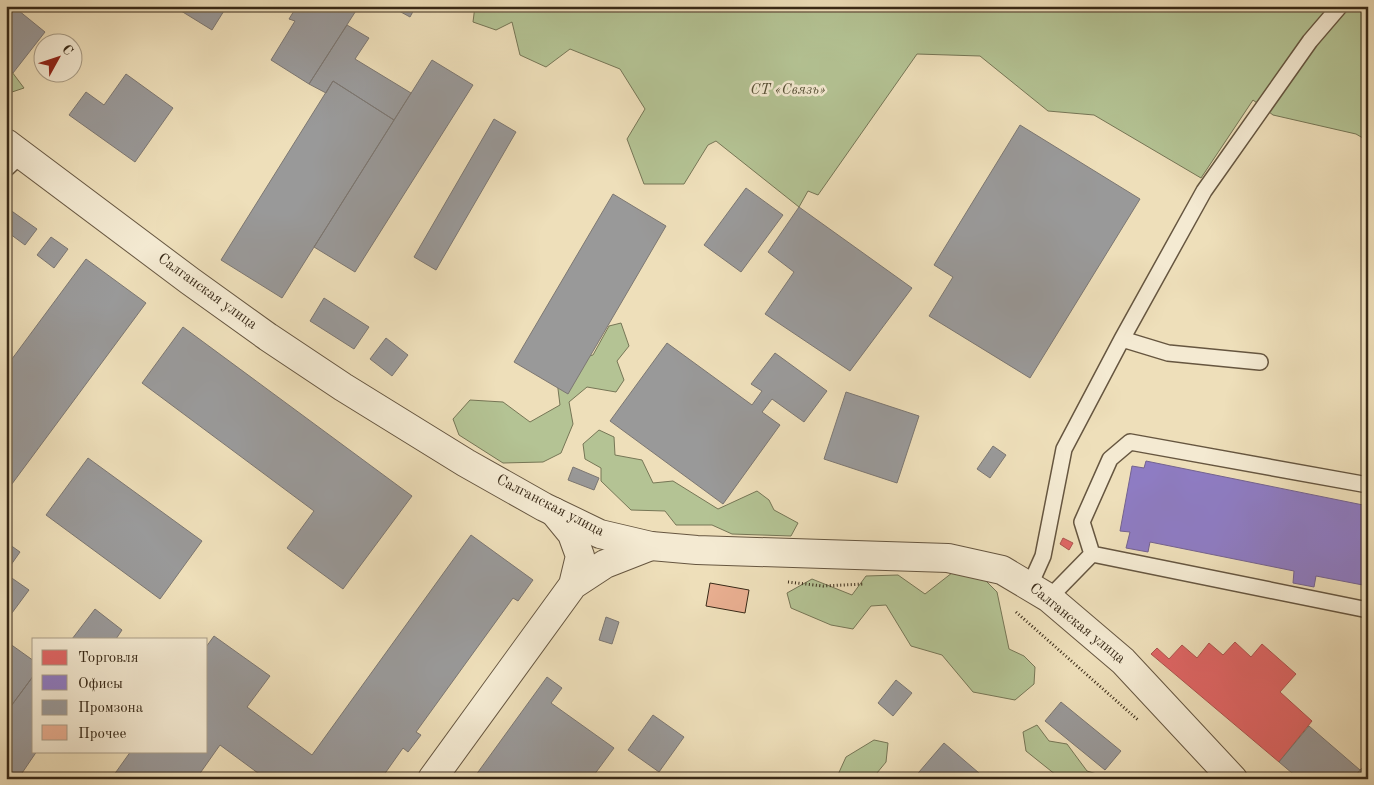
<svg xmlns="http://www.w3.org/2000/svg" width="1374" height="785" viewBox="0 0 1374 785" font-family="'Old Standard TT',serif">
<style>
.green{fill:#b4c394;stroke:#767656}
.shops{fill:#e06666;stroke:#ae544e}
.offices{fill:#8e7cc3;stroke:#74638f}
.industry{fill:#999;stroke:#7c7772}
.building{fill:#e8ae90;stroke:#382917}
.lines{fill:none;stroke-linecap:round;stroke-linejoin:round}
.service-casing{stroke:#665640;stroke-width:18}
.minor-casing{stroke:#665640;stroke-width:30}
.tertiary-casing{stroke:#665640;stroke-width:30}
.path{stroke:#382917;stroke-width:3;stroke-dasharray:1 2.5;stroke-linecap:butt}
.service{stroke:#f4ead2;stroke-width:15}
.minor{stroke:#f4ead2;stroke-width:28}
.tertiary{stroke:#f4ead2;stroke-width:28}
.labels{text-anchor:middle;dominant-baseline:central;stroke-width:5;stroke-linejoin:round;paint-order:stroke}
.park-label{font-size:15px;font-style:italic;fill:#575036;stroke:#f4ead2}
.street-label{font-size:15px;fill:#382917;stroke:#f4ead2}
</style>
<rect width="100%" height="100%" fill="#eedfba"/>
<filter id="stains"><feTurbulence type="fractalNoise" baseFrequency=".004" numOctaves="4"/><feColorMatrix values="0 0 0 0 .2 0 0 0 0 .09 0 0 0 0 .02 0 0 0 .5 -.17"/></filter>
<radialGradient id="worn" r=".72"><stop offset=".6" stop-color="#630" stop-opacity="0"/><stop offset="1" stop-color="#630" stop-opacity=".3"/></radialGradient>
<path class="green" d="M475,6H1368V141L1356,134L1273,115L1253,100L1201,178L1094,115L1048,111L980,56L917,54L818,195L808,191L799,207L716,141L708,145L684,184H644L627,139L645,109L620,69L570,49L546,67L520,55L512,22L496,30L473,22Z
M6,64L24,88L6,94Z
M621,323L629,346L617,361L624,380L616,392L587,387L569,402L573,424L561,453L543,462L503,463L459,435L453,419L470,400L503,402L530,422L560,405L557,381L568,361L593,355L609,326Z
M599,430L614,437L615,455L642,460L653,483L673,481L718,509L757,491L769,500L774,510L798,523L791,536L732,534L712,525H676L665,511L631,510L601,481V468L585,459L583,444Z
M957,569L975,570L997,592L1009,649L1024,656L1035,667L1034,684L1015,700L973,692L942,655L911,646L886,605L871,606L853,629L831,625L791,608L787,593L812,579L852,595L866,576L898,575L925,594Z
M1037,725L1049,741L1067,744L1087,771L1113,779H1061L1026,751L1023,732Z
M874,740L888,743L886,762L872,779H836L846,757Z"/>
<path class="shops" d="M1063,538L1073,543L1069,550L1060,544Z
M1235,642L1251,657L1262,644L1296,674L1280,692L1312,721L1279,762L1151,654L1157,648L1169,659L1182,645L1197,658L1209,643L1223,655Z"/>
<path class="offices" d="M1146,461L1368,506V586L1316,576L1314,587L1293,583L1294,571L1150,542L1148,552L1126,548L1130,532L1120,531L1132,466L1144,468Z"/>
<path class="industry" d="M6,6H13L45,32L13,73L6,68Z
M173,6H227L212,30Z
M297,6H359L309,84L271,60L295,21L289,19Z
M390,6H416L410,17Z
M347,25L369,38L355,59L411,93L394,120L333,81L326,93L309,84Z
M432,60L473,85L355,272L314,247Z
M126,74L173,108L135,162L69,115L86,92L104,105Z
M333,81L394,120L282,298L221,260Z
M494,119L516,132L436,270L414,257Z
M1020,125L1140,199L1030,378L929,316L953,277L934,265Z
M746,188L783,215L741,272L704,245Z
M613,194L666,226L568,394L514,362Z
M6,207L37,229L25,245L6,231Z
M799,207L912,288L850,371L765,314L794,272L768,252Z
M51,237L68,249L54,268L37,255Z
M86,259L146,303L6,492V367Z
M324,298L369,327L354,349L310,321Z
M183,327L412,496L343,589L287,548L314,511L142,383Z
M386,338L408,355L392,376L370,359Z
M667,343L752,405L762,391L751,384L775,353L827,391L804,422L772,399L762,412L780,425L723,504L610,421Z
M846,392L919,416L897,483L824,459Z
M993,446L1006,455L990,478L977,469Z
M88,458L202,541L160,599L46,515Z
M573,467L599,478L594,490L568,480Z
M471,535L533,580L518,601L513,598L416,732L421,735L408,752L403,748L381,779H266L220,745L196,779H111L131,751H206V647L214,636L270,676L247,707L312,755Z
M6,542L20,552L6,572Z
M6,574L29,590L6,621Z
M95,609L122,630L116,639H72Z
M606,617L619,622L612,644L599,640Z
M6,641L34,661V675L11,706L6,702Z
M34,675V751H37L18,779H6V713Z
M547,677L562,688L551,703L614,748L591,779H473Z
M896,680L912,693L893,716L878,703Z
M1061,702L1121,751L1105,770L1045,721Z
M653,715L684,737L659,772L628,750Z
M1309,726L1360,770L1353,779H1299L1279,762Z
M944,743L986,779H913Z
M1368,762V779H1353L1360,770Z"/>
<path class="building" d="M710,583L749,590L745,613L706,606Z"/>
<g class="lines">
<g class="service-casing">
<path id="service" d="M6,169L22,154
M1122,339L1168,353L1260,362
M1092,554L1082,522L1110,459L1130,442L1368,485
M1092,554L1368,610
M1030,585L1043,556L1064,449L1122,339L1204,191L1310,41L1340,6
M1049,598L1092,554"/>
</g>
<g class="minor-casing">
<path id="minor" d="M554,512L572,534L580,556L573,585
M432,779L573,585L605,564L651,546"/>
</g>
<g class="tertiary-casing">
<path id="tertiary" d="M6,143L190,281L268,337L343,387L466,463L544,507L600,534L651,546L697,550L948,558L1002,570L1049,598L1123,661L1233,779"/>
</g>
<path class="path" d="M788,582L823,586L864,584
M1016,612L1138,720"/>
<use href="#service" class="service"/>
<use href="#minor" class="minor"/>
<use href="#tertiary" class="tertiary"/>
</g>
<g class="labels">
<g class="park-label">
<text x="788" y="90">СТ «Связь»</text>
</g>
<g class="street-label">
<text transform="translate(207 292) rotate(36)">Салганская улица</text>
<text transform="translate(550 506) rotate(27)">Салганская улица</text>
<text transform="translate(1077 624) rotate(39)">Салганская улица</text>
</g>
</g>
<rect width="1374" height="785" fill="none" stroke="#eedfba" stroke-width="25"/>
<rect x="8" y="8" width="1359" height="770" fill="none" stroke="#382917" stroke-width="2.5"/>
<rect x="12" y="12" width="1349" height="760" fill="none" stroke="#382917"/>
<rect x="32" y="638" width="175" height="115" fill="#f4ead2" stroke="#a99d87"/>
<rect x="42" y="650" width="25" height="15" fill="#e06666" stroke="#a99d87"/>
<text x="78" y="662" font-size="15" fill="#382917">Торговля</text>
<rect x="42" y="675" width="25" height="15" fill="#8e7cc3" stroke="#a99d87"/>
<text x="78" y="688" font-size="15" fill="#382917">Офисы</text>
<rect x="42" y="700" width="25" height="15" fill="#999999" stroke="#a99d87"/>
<text x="78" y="712" font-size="15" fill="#382917">Промзона</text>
<rect x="42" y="725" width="25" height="15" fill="#e8ae90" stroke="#a99d87"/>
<text x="78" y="738" font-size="15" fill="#382917">Прочее</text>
<g transform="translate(58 58) rotate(50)"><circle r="24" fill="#f4ead2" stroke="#a99d87"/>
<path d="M0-4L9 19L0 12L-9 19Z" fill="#8f2418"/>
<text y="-8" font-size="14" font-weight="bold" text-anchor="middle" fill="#382917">С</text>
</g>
<rect width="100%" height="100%" filter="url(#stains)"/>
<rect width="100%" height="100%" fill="url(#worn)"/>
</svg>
